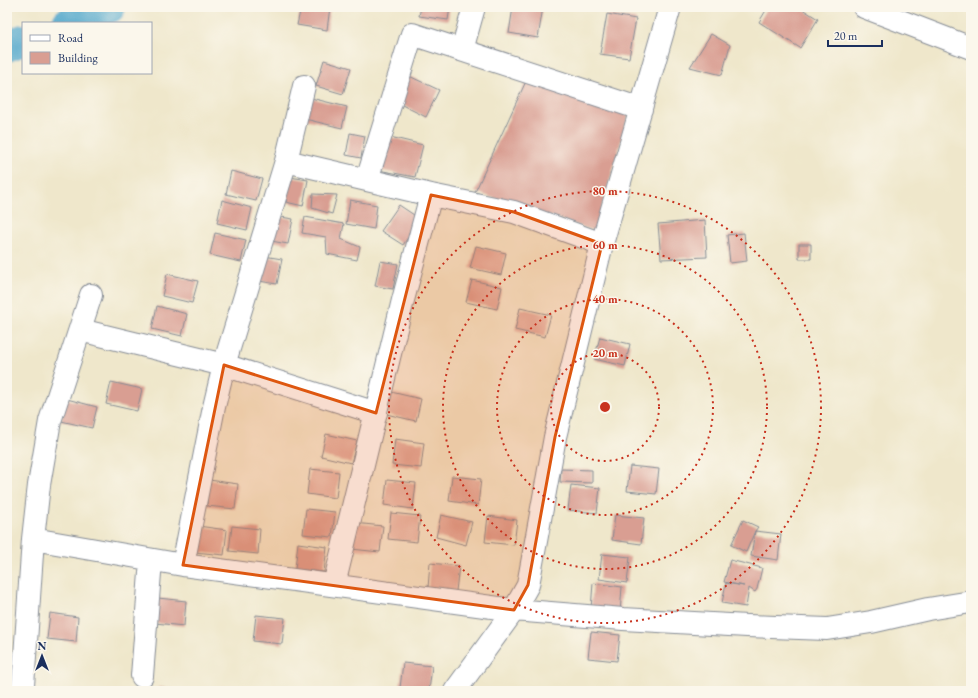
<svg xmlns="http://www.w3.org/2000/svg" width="978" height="698" viewBox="0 0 978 698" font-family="'EB Garamond',serif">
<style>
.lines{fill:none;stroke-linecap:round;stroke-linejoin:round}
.river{stroke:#4da5ca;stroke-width:32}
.building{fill:#d99e92}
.minor-casing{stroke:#858b94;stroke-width:24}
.minor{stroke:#fff;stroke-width:22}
.marked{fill:#de5710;fill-opacity:0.2;stroke:#de5710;stroke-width:3;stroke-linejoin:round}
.ring{fill:none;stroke:#c8321e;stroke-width:2;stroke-dasharray:2 4}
.centre{fill:#c8321e;stroke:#fbf7ec;stroke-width:2}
.ring-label{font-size:12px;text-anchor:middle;font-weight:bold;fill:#c8321e;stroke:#fbf7ec;stroke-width:3;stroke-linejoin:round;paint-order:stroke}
</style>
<rect width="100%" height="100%" fill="#fbf7ec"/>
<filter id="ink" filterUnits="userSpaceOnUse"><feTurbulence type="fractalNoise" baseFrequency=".025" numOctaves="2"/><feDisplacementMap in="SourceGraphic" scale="8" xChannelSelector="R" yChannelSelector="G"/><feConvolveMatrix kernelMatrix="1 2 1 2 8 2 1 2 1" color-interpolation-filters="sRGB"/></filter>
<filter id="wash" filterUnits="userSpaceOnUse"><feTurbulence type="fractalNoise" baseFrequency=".012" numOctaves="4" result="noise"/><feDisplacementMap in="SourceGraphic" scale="16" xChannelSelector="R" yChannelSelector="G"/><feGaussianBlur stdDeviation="0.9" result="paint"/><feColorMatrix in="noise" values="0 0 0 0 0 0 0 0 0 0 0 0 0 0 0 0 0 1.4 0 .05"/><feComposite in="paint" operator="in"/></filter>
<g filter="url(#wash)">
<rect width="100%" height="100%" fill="#efe7cb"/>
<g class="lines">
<path class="river" d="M68,23L110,7
M7,46L23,40"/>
</g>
<g id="blocks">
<path class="building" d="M301,7H330L327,30L297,25Z
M421,7H450L448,20L419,16Z
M513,7H543L538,38L509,33Z
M768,7H799L818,19L800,48L759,22Z
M607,14L636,19L629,58L600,54Z
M711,34L730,45L722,75L690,67Z
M324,60L351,68L343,94L316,86Z
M407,75L439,90L426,117L394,101Z
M527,79L629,114L595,231L475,192Z
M311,98L347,107L342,128L305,119Z
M350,133L365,136L361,158L346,155Z
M386,136L423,145L415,177L378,170Z
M231,171L262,179L256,201L226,194Z
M290,177L308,180L303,206L286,202Z
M313,194L337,195L332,214L312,208Z
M222,200L252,208L247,230L217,223Z
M350,200L377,205L374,229L346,224Z
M399,205L420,219L403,245L381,231Z
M275,216L293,219L288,244L271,241Z
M305,217L344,224L341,239L360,247L357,260L327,254L326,237L302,233Z
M705,220L707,257L661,259L658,224Z
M215,233L246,240L241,262L210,255Z
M744,233L747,261L730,263L727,235Z
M799,244H811V259H799Z
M476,246L506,253L501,275L470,268Z
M264,256L282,259L277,284L259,281Z
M380,261L398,264L393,289L375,286Z
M167,274L198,281L192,303L162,296Z
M472,280L502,287L497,309L466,302Z
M157,306L187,314L182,336L152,329Z
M520,308L551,315L545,337L515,330Z
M600,337L630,344L625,366L594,359Z
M111,382L142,389L137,411L106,404Z
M391,392L421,399L416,421L386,414Z
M67,399L97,407L92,428L61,421Z
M326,434L357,441L351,463L321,456Z
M395,439L424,443L421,468L392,465Z
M630,466L659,469L656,494L627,491Z
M310,469L339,472L336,498L307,494Z
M561,469L592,470V483L560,482Z
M452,476L481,479L478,505L449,501Z
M209,480L238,484L235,509L207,506Z
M387,480L416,483L413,509L384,505Z
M571,485L600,488L597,513L568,510Z
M306,509L335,512L332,537L303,534Z
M391,513L420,516L417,542L388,539Z
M441,515L472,522L466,545L436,537Z
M615,515L644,518L641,544L612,540Z
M488,516L517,520L514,545L485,542Z
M743,520L758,527L755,531L746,552L731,545Z
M354,523L383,526L380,552L351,549Z
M198,526L227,530L224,555L195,552Z
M232,526L260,529L258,554L229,551Z
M755,531L781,534L778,560L751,556Z
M298,543L327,547L324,572L295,569Z
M602,554L630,557L627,583L599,579Z
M730,560L762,568L757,589L755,592L749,588L746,607L722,603L726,583L744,586L724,582Z
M430,563L459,566L456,591L428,588Z
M593,583L622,587L620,613L591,609Z
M158,598L186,601L184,626L155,623Z
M50,613L78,617L76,642L47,639Z
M256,615L285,618L282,644L253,641Z
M591,632L620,635L617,661L588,658Z
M403,663L432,666L429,691L400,688Z
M158,687L182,690V691H158Z"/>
</g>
</g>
<g filter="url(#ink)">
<use href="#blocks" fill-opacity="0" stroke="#858b94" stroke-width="1"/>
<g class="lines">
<g class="minor-casing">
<path id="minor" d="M864,7L971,48
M462,50L474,7
M286,161L304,86
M367,180L412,34L641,109
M80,330L224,365L376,413
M33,539L183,565L514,610L623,619L747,626L827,629L871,622L928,609L971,602
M183,565L214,407L224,365L286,161L431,195L514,212L602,244
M334,585L403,300L431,195
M142,676L151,560
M23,691V686L33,539L39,485L50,421L91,295
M455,691L514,610L528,585L555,437L602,244L670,7"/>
</g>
<use href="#minor" class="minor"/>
</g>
</g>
<path class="marked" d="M431,195L514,212L602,244L555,437L528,585L514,610L183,565L224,365L376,413Z"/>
<g class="ring">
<circle cx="605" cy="407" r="54"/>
<circle cx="605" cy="407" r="108"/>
<circle cx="605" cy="407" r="162"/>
<circle cx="605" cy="407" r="216"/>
</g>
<circle cx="605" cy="407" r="6" class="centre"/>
<g class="ring-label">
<text x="605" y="195">80 m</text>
<text x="605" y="249">60 m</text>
<text x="605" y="303">40 m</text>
<text x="605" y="357">20 m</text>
</g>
<rect width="978" height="698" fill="none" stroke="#fbf7ec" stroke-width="24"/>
<rect x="22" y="22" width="130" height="52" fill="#fbf7ec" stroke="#a1a7b3"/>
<rect x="30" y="35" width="20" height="6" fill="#ffffff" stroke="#a1a7b3"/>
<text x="58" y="42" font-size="12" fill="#1b2f5e">Road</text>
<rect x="30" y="52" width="20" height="12" fill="#d99e92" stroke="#a1a7b3"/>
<text x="58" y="62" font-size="12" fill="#1b2f5e">Building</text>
<g transform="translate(42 656)" stroke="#fbf7ec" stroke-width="3" paint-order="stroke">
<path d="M0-3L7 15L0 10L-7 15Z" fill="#1b2f5e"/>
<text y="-6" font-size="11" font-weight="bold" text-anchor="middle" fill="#1b2f5e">N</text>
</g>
<path d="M828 40v6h54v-6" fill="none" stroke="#1b2f5e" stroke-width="2"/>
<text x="834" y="40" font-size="12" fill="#1b2f5e" stroke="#fbf7ec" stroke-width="3" paint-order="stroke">20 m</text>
</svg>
